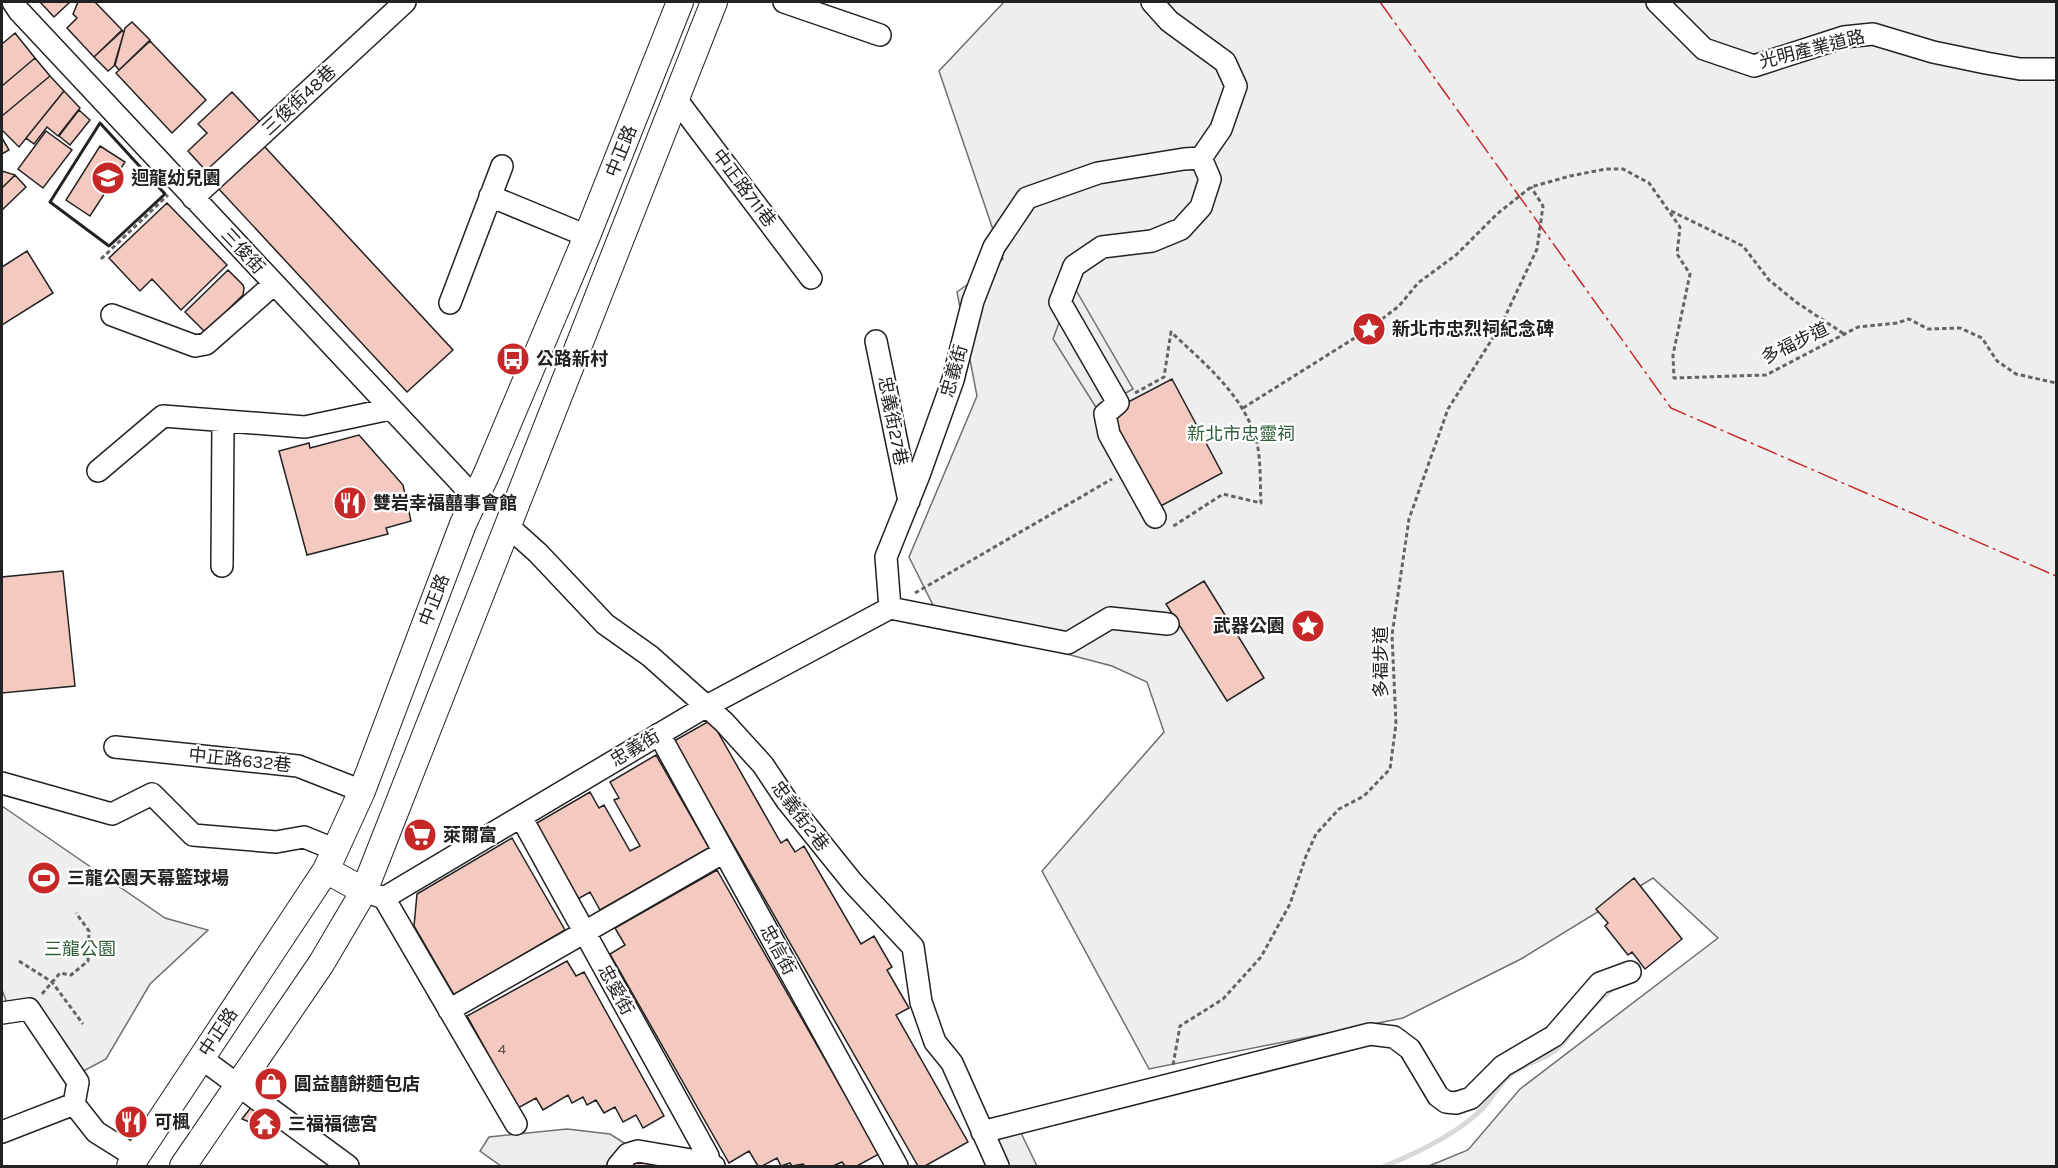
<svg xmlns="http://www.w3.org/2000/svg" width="2058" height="1168" viewBox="0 0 2058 1168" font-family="Karla,'Noto Sans TC',sans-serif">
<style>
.green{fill:#eee;stroke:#6f6f6f;stroke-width:1.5}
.parking{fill:#ededed;stroke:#6f6f6f;stroke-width:1.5}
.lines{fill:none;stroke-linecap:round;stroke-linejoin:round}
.stream{stroke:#d9d9d9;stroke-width:5}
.building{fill:#f3c9c0;stroke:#222;stroke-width:1.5}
.minor-casing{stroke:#222;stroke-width:24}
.major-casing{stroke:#222;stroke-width:28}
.path{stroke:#646464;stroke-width:3;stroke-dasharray:4.5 3;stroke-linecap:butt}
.minor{stroke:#fff;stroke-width:21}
.major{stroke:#fff;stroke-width:26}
.wall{stroke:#222;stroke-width:3}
.power{stroke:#c62828;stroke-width:1.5;stroke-dasharray:21 4.5 3 4.5;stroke-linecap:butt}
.labels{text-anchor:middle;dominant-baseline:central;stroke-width:4.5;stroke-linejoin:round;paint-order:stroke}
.number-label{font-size:15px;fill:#564c4a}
.street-label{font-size:18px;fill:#222;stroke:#fff}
.poi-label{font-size:18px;font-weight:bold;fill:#222;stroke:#fff;text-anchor:start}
.park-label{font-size:18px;fill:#2f5e38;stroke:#fff}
</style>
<rect width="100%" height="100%" fill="#fff"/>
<path class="green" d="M1004,2H2056V1166H1429L1468,1150L1520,1089L1718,938L1653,878L1521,959L1403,1018L1149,1069L1042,871L1164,732L1147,682L1112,666L941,621L909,557L977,396L957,292L1003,259L939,71Z
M2,806L165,918L208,930L150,984L106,1059L78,1074L7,1003L2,990Z"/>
<path class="parking" d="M1073,285L1133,389L1097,409L1053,339Z
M567,1129L610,1134L629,1146L614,1166H501L480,1151L489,1137Z
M1021,1133L1037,1166H1005L994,1140Z"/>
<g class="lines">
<path class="stream" d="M1591,1008L1610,991
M1385,1166C1417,1153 1455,1135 1480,1111C1493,1099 1498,1083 1513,1073C1524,1065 1538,1061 1550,1054C1561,1047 1570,1035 1577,1024"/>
</g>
<path class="building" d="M40,2H70L54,17Z
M78,2H95L122,30L94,57L67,28L77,18L73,14Z
M132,22L150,40L119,70L115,65L125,28Z
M122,31L124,32L114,66L108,71L94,57Z
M15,33L35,58L2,86V44Z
M150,41L206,100L172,133L116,73Z
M35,58L50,76L2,116V86Z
M50,76L64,91L19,147L2,130V116Z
M64,91L80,108L58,136L47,127L34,144L26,138Z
M232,92L261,123L208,173L188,151L207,133L198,124Z
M79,110L90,120L70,145L59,136Z
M46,131L72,150L43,188L18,169Z
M2,138L9,150L2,154Z
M100,146L125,162L90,216L66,200Z
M264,146L453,350L407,392L218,188Z
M2,171L15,175L2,188Z
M15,175L26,187L2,210V188Z
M167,203L227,265L181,310L152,279L140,291L109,258Z
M27,251L53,293L2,325V267Z
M228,270L243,285L244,288L243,295L205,332L185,312Z
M1172,379L1222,473L1159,507L1109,412Z
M359,435L403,485L411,521L386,528L388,534L307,555L279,451L309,443L310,448Z
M63,571L75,686L2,693V577Z
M1204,581L1264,678L1227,701L1166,604Z
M711,720L781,843L787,839L795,852L804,846L861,944L874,936L892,967L887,970L909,1008L896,1015L968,1142L925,1166H918L674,741Z
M656,755L709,848L600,910L590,892L578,899L535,824L590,792L599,808L604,805L630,851L640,846L614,800L619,798L610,782Z
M512,838L565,930L454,995L414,926L417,894Z
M717,870L879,1154L857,1166H845L842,1162L833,1166H805L803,1164L792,1166L790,1163L781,1166L777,1158L762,1166H758L749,1151L729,1163L610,954L625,945L615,928Z
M1634,878L1682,939L1645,969L1632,952L1628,955L1605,926L1608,923L1596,909Z
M567,961L576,976L584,972L664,1116L643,1128L636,1115L623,1122L615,1107L604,1113L596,1100L587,1105L583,1097L572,1103L568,1095L543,1110L536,1098L518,1108L467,1016Z
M252,1106L282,1128L278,1134L242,1119Z
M642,1158L654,1166H632L637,1159Z"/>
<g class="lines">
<g class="minor-casing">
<path id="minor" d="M13,2L19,11L475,498
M784,2L880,35
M1152,2L1169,21L1225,62L1236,86L1221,129L1201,158
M1657,2L1704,49L1754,66L1844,37L1873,34L1933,52L1986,63L2020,69H2056
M676,99L811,278
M490,196L587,236
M193,198L405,2
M450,303L502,166
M112,315L195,346L206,344L274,284
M876,341L909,501
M98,471L163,416L305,427L390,409
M509,527L538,553L605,624L650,656L724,722L763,765L787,801L853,883L913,947L921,1002L935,1042L952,1063L998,1166
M222,566L223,421
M890,608L886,557L919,475L953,380L973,301L994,247L1027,198L1098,173L1184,159L1201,158L1210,179L1201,207L1181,229L1152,241L1102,247L1074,266L1060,302L1118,403L1105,414L1109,434L1155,517
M890,608L1068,643L1110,618L1168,624
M659,734L897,1166
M115,747L298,766L362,791
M2,783L112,814L152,794L193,835L276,842L304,837L336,850
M521,817L708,1156L709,1163L707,1166
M364,891L384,898L705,707L890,608
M384,898L516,1124
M449,1010L724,852
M2,1013L29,1009L78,1082L74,1104L96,1132L136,1157
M201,1058L348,1166
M2,1132L74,1104
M982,1132L1370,1034L1394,1037L1410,1049L1438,1096L1446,1102L1456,1103L1471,1098L1503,1066L1554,1036L1600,983L1630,972
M618,1166L628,1154L638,1151L709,1163L714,1166"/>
</g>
<g class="major-casing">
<path id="major" d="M326,870L364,891
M130,1166L326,870L362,791L463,524L487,473L587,236L680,2
M183,1166L321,964L364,891L714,2"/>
</g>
<path class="path" d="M1671,211L1743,246L1769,280L1796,302L1844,334
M101,259L168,195
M1135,393L1164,377L1171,332C1205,364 1245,396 1257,443C1261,462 1260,484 1261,503L1223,494L1172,527
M1243,408L1369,329L1399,306L1418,283L1456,255L1497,214L1531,187L1570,176L1606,169H1623L1649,183L1680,227L1677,254L1690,274L1673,355L1674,378L1766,375L1858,327L1897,323L1909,319L1928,329L1960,328L1982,338L1997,361L2016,374L2056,383
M915,593L1112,479
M19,961L52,982L83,1024
M42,994L60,973L71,975L88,961L89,931L76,913
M1173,1065L1180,1026L1223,999L1261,957L1290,904L1306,856L1316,834L1339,809L1364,796L1390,769L1396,724L1392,635L1409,519L1448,409L1501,325L1537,249L1543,206L1531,187"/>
<use href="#minor" class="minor"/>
<use href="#major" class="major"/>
<path class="wall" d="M100,123L165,194L109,246L50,202Z"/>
<path class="power" d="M1380,2L1671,408L2056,576"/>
</g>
<defs>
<g id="school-disc" transform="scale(1.725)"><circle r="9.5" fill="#c62828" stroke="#fff"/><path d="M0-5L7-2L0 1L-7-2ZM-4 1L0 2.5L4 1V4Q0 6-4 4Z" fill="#fff"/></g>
<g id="sight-disc" transform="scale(1.725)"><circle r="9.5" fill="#c62828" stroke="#fff"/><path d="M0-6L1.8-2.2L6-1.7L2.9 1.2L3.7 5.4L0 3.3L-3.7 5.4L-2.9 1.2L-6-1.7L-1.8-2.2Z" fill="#fff"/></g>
<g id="bus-disc" transform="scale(1.725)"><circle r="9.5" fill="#c62828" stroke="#fff"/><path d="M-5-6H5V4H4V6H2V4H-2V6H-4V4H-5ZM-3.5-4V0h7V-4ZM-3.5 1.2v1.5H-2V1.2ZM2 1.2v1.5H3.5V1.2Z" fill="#fff"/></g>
<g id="restaurant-disc" transform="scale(1.725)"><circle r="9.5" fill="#c62828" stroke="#fff"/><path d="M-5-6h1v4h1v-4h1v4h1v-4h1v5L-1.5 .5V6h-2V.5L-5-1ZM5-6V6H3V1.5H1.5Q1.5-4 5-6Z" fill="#fff"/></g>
<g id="supermarket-disc" transform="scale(1.725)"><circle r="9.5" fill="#c62828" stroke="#fff"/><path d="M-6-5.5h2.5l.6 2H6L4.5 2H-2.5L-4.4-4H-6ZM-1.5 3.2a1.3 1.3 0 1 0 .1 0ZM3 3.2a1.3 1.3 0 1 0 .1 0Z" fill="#fff"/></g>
<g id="stadium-disc" transform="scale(1.725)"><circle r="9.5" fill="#c62828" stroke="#fff"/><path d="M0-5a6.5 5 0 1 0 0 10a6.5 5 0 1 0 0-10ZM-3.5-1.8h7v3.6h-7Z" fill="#fff"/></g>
<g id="shop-disc" transform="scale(1.725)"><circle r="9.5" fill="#c62828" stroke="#fff"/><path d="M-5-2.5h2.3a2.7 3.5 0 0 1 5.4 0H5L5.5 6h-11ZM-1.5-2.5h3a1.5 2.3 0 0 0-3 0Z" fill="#fff"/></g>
<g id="temple-disc" transform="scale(1.725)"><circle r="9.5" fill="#c62828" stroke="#fff"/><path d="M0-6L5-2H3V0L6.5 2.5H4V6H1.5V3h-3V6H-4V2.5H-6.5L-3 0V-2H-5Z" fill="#fff"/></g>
</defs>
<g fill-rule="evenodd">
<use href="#school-disc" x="108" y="178"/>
<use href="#sight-disc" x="1369" y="329"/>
<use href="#bus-disc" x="513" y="359"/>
<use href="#restaurant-disc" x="350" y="503"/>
<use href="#sight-disc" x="1308" y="626"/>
<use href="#supermarket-disc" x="420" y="835"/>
<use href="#stadium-disc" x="44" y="878"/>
<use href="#shop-disc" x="271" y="1084"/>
<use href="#restaurant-disc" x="131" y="1122"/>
<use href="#temple-disc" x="265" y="1124"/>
</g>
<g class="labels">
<g class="number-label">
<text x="502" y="1049">4</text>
</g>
<g class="street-label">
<text transform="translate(1812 49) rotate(-14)">光明產業道路</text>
<text transform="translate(299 100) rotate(-43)">三俊街48巷</text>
<text transform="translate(621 151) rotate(-68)">中正路</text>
<text transform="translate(744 188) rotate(53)">中正路711巷</text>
<text transform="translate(243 251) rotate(47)">三俊街</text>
<text transform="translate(1795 343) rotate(-26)">多福步道</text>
<text transform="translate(954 371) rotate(-74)">忠義街</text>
<text transform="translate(893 421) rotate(79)">忠義街27巷</text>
<text transform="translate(434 600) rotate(-69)">中正路</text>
<text transform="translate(1381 662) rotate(-90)">多福步道</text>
<text transform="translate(635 748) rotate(-31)">忠義街</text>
<text transform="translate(240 760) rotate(6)">中正路632巷</text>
<text transform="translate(800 816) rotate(53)">忠義街2巷</text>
<text transform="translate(778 950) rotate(61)">忠信街</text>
<text transform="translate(616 990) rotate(61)">忠愛街</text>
<text transform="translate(218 1032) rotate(-56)">中正路</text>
</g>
<g class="poi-label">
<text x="131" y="178">迴龍幼兒園</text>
<text x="1392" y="329">新北市忠烈祠紀念碑</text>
<text x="536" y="359">公路新村</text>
<text x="373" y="503">雙岩幸福囍事會館</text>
<text x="1285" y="626" text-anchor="end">武器公園</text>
<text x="443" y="835">萊爾富</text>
<text x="67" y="878">三龍公園天幕籃球場</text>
<text x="294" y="1084">圓益囍餅麵包店</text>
<text x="154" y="1122">可楓</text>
<text x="288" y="1124">三福福德宮</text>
</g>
<g class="park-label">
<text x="1241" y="434">新北市忠靈祠</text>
<text x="80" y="949">三龍公園</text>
</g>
</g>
<rect width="2058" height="1168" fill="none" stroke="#222222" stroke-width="6"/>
</svg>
